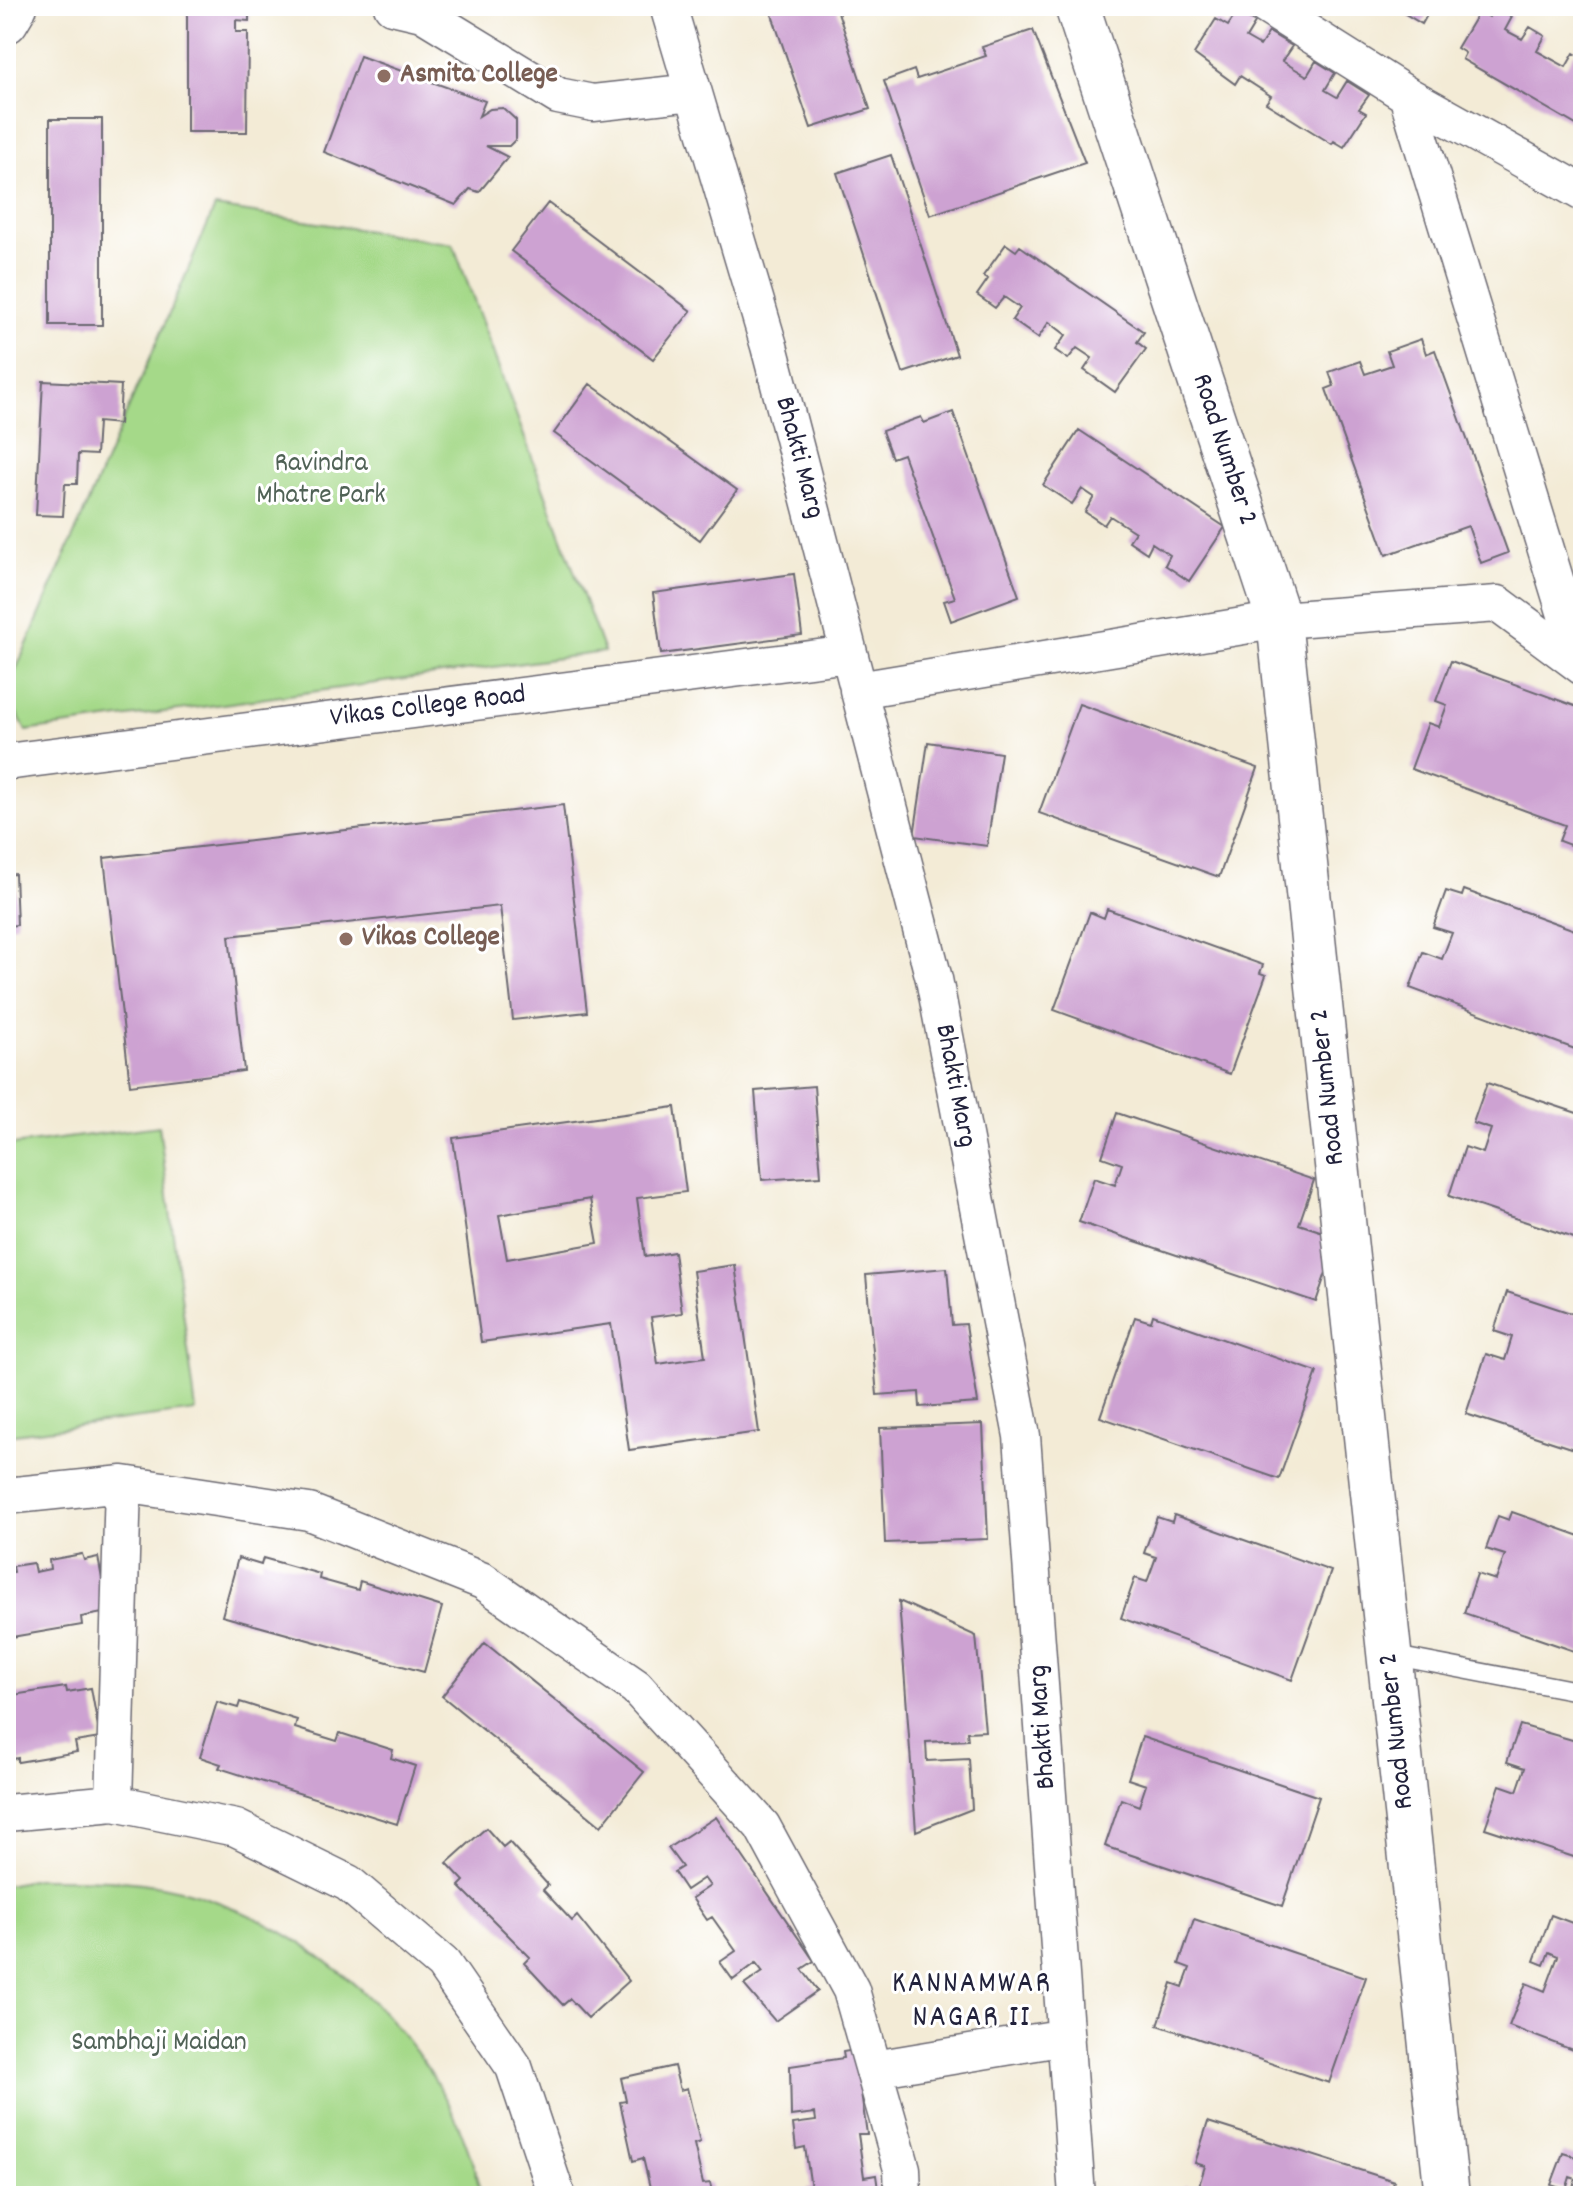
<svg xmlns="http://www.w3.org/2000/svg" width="1589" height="2202" viewBox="0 0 1589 2202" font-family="Dekko,sans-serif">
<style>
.green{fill:#a5d989;stroke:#647e62;stroke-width:2}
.building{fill:#cda2d2;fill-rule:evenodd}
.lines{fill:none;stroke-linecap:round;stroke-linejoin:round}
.lane-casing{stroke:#6b6871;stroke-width:21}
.street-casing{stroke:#6b6871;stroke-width:39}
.secondary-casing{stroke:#6b6871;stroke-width:47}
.lane{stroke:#fff;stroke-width:18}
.street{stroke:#fff;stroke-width:36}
.secondary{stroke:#fff;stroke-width:44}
.education-dot{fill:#8d6e63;stroke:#fff;stroke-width:3}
.labels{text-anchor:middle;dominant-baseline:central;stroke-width:6;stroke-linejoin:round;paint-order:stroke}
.education-label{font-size:28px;font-weight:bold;fill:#785e54;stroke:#fff;text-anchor:start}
.street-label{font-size:28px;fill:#22223b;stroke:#fff}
.park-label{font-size:28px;fill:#506256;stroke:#fff}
.neighbourhood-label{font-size:30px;letter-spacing:2px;fill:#22223b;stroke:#fff}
</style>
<rect width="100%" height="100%" fill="#fff"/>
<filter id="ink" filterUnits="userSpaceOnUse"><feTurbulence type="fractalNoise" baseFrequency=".0125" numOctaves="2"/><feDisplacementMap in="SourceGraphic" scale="16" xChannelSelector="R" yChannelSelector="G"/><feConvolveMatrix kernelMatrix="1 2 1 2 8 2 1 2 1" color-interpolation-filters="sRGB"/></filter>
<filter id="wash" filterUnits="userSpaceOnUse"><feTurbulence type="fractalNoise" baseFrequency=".006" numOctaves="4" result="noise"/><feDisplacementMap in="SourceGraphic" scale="32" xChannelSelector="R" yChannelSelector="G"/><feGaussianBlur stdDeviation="1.8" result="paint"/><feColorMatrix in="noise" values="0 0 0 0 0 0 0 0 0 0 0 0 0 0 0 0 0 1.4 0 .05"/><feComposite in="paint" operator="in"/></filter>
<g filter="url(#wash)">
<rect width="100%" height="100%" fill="#f3ebd6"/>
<path class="green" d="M215,207L453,244L604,652L26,731L6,693Z
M159,1126L196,1411L6,1435V1146Z
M36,1879C90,1879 146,1878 198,1895C334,1938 452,2054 481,2196H6V1885Z"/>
<g id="blocks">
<path class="building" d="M187,6H249V21L236,20V32H248L247,132H187Z
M769,6H836L870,109L811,128Z
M1392,6H1432L1422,24Z
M1495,7L1512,17L1505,30L1522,39L1530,27L1545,36L1537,51L1566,67L1574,53L1583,58V129L1462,59L1465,53L1457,48L1479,11L1489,17Z
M1237,12L1255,23L1246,38L1260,46L1269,32L1292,46L1282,61L1307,76L1316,61L1335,73L1325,90L1337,97L1347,81L1369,95L1359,109L1366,113L1344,147L1334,141L1332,144L1266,103L1271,96L1240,76L1235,84L1194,54L1216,19L1228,26Z
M1033,30L1085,163L930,215L884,81L914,70L917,79L986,56L982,47Z
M360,56L485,101L479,116L490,109L503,108L516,120V139L509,146H486L508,157L479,192L470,189L456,205L324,152Z
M50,119H102V325H50Z
M891,155L957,355L903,373L837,173Z
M548,203L691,311L653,359L511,251Z
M1006,244L1016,251L1020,246L1144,332L1137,342L1146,349L1115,392L1084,370L1092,358L1077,348L1068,359L1055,350L1066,335L1049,322L1038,338L1012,320L1020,308L1004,297L995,308L977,295L988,279L983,276Z
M6,326L11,327L9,393H6Z
M1421,339L1426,354L1435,350L1508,553L1481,563L1468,526L1386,555L1326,389L1334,386L1329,372L1360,361L1365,374L1392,365L1387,351Z
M43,381L121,385L119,424L98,422L96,455L78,454L77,484H65L63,516L36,515Z
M590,384L737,490L700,540L554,433Z
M953,412L1019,596L951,621L944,601L955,598L903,454L892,458L882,431L921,417L924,423Z
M1079,430L1225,527L1189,581L1165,565L1170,555L1152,543L1147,553L1129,541L1135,532L1110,516L1104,525L1085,512L1094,497L1082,489L1072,504L1043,485Z
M794,574L802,635L661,654L653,593Z
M1451,661L1583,709V850L1559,841L1565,825L1411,769L1428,723L1439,727L1447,705L1436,701Z
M1079,704L1258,768L1219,877L1039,813Z
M928,742L1001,753L987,846L914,836Z
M563,805L587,1012L513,1020L500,906L229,936L244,1071L130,1085L104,858Z
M15,874L17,925L6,926V875Z
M1464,890L1583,933V1052L1410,988L1423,952L1442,959L1452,933L1433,927L1446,891L1462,896Z
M1107,909L1263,965L1260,973L1266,975L1230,1074L1054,1010L1090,912L1104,918Z
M1487,1083L1583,1115V1241L1449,1196L1465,1147L1483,1153L1491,1129L1473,1123Z
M814,1086L821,1176L762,1180L755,1091Z
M675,1107L686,1192L637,1198L645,1257L674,1252L682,1313L651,1317L658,1364L705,1357L693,1271L735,1265L759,1432L629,1450L611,1324L481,1342L453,1138ZM590,1199L598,1243L507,1259L499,1215Z
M1117,1113L1314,1180L1299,1224L1338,1237L1316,1302L1079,1222L1094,1178L1115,1185L1122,1164L1102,1157Z
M947,1268L952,1325L966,1324L978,1403L920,1407L919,1392L877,1395L866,1275Z
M1507,1292L1583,1317V1452L1466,1414L1486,1354L1505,1360L1512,1337L1494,1331Z
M1153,1315L1317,1372L1279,1479L1100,1417L1135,1317L1151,1322Z
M983,1424L988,1539L885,1543L880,1428Z
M1512,1512L1583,1537V1654L1464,1613L1477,1574L1496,1580L1505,1555L1486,1549L1498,1516L1509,1520Z
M1174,1515L1331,1571L1292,1680L1121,1618L1135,1578L1147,1582L1156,1557L1144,1553L1157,1517L1172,1522Z
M82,1554L84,1560L98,1557L108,1612L81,1617L82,1625L6,1638V1573L14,1572L13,1566L33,1563L35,1572L50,1569L49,1560Z
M238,1558L261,1565L263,1558L320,1574L319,1579L358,1590L360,1581L442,1607L424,1672L222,1616Z
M899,1601L976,1636L985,1731L967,1732L968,1740L926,1742L927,1761L969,1759L972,1809L916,1831Z
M485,1643L644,1772L601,1826L442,1696Z
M66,1687L67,1692L91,1688L100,1738L75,1742L77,1752L18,1762V1758L6,1760V1696Z
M217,1702L238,1708L240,1702L297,1720L295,1728L337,1741L340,1733L393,1750L391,1758L415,1766L397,1824L219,1768L221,1764L200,1757Z
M1520,1725L1583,1743V1860L1485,1828L1500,1785L1517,1791L1525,1768L1507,1762Z
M1142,1737L1319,1797L1282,1906L1105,1846L1121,1799L1139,1806L1146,1785L1128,1779Z
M716,1817L814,1961L802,1969L818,1991L775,2021L744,1985L763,1972L756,1963L733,1980L720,1962L736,1951L712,1917L707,1920L692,1898L710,1886L704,1878L686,1890L674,1872L682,1867L668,1848Z
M486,1828L503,1847L509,1842L548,1885L543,1890L572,1921L577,1916L629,1981L588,2018L570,1999L563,2005L524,1963L530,1957L459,1886L464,1881L447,1863Z
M1551,1915L1583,1927V2054L1509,2026L1526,1983L1545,1991L1558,1956L1549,1952L1544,1965L1534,1961Z
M1194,1919L1366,1977L1329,2083L1158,2025L1172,1983L1183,1987L1190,1968L1179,1964Z
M855,2050L867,2134H858L864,2177L876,2175L879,2196H808L807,2188H811L805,2147L796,2149L793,2124L816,2121L815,2113L791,2116L790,2066L844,2058L843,2052Z
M674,2066L680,2090L687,2088L700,2142L694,2144L703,2184L710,2183L713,2196H652L643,2158L633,2161L620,2102L626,2101L621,2078Z
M1208,2122L1394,2181L1389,2196H1181L1185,2185L1198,2189L1205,2166L1195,2163Z
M1583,2147V2196H1570L1576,2179L1570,2177L1566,2190L1551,2185L1563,2153L1579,2158Z"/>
</g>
</g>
<g filter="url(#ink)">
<use href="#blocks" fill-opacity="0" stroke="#6b6871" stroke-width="2"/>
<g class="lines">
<g class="lane-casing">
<path id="lane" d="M1390,1655L1583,1692"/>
</g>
<g class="street-casing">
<path id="street" d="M392,6L422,13L558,96L593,103L693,92
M668,6L769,346L934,979L1022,1436L1077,2196
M1266,6L1407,95L1583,193
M1407,95L1581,664
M858,690L1279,620L1498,604L1583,667
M6,762L849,654
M6,1496L123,1484L309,1512L483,1581L636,1687L762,1826L851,1990L902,2169L903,2196
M114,1803L123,1484
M6,1813L114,1803L236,1828L348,1883L443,1964L514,2067L557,2196
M874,2069L1066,2037"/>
</g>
<g class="secondary-casing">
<path id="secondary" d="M1077,6L1279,620L1447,2196
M6,21L15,6"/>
</g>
<use href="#lane" class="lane"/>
<use href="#street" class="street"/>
<use href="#secondary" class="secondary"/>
</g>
</g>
<g class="education-dot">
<circle cx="384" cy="76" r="8"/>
<circle cx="346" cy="939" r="8"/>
</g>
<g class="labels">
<g class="education-label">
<text x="400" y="76">Asmita College</text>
<text x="362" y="939">Vikas College</text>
</g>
<g class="street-label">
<text transform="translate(1223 450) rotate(72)">Road Number 2</text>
<text transform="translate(798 458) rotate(75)">Bhakti Marg</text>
<text transform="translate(428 708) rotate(-7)">Vikas College Road</text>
<text transform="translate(954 1086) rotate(79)">Bhakti Marg</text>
<text transform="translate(1329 1087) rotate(-96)">Road Number 2</text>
<text transform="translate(1044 1727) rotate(-94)">Bhakti Marg</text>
<text transform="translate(1398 1731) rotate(-96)">Road Number 2</text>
</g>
<g class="park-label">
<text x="321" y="465">Ravindra<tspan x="321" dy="32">Mhatre Park</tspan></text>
<text x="159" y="2044">Sambhaji Maidan</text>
</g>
<g class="neighbourhood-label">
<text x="972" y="1985">KANNAMWAR<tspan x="972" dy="34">NAGAR II</tspan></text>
</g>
</g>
<rect width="1589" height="2202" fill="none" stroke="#fff" stroke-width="32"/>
</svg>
